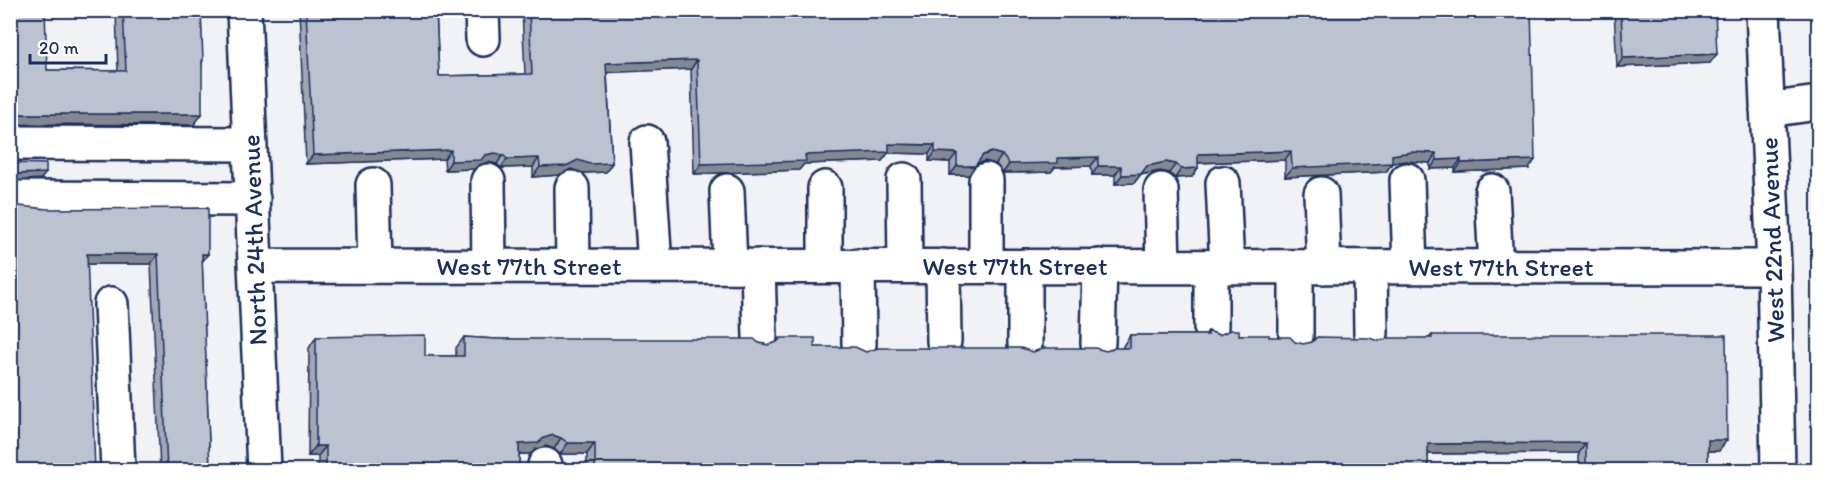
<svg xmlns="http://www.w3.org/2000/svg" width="1829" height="481" viewBox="0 0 1829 481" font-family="Itim,sans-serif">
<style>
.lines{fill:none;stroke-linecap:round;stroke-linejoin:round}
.minor-casing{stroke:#1b2f5e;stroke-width:38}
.minor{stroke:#fff;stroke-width:33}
.wall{fill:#a2a7b3;stroke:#1b2f5e;stroke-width:1.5}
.shaded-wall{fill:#848892;stroke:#1b2f5e;stroke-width:1.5}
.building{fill:#bcc2d0;stroke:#1b2f5e;stroke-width:1.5}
.labels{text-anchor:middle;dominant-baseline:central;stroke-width:6;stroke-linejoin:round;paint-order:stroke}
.street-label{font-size:26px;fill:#1b2f5e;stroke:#fff}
</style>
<rect width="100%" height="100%" fill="#f1f2f5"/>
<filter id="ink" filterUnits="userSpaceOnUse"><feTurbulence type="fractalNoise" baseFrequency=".0167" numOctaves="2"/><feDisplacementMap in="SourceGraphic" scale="12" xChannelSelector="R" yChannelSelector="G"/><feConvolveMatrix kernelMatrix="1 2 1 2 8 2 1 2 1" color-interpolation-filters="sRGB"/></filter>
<g filter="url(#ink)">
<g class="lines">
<g class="minor-casing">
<path id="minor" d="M244,10L264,470
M482,10L483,39
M1763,10L1774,267L1778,470
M1767,110L1818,103
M647,142L655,266
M10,143L250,144
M904,180L905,266
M986,180V266
M1407,180L1410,267
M488,181L489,266
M1223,183L1227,267
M373,185L375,266
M572,188L573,266
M825,188V266
M1161,190L1163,266
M727,191L730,266
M1492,191L1496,267
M1321,194L1324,267
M10,198L253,199
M256,266L1774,267
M758,266L760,337
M858,266L859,344
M943,266L944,341
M1211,267V327
M1370,267L1371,333
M111,304L118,470
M1296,336V267
M1098,343L1100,266
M1025,344V266
M545,465V470"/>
</g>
<use href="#minor" class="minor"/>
</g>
<path class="wall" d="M116,10H201L202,64L194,125L47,70L118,71Z
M299,10H436L439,76L525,74L522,10H1531L1529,169L1455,172V168L1430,169V163L1406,161L1392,163L1386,172L1285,177V160L1198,163L1192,177L1175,178L1169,173L1160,171L1140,175L1134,183L1115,184V175H1092L1091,166L1055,167L1051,172L1003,173L996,164L985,161L976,164L969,175H950V162L929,161V154L888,153L882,161L804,164L799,170L694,174L691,69L607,72L612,163L606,172L583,173L571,169L559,175L533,177V167L501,168L497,164L488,162L479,165L474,169L445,170L444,159L306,164Z
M1614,10H1715L1710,63L1617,67Z
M10,205L208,254L202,262L210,471H160L151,264H87Z
M1208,331L1219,335H1239L1269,337L1303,344L1429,338L1432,335L1719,451H1708V471H1579V453L1428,454V471H587V454H560L554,449L546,446L536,449L530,454H519V471H318V456H308L309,348L316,337L425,356H456V348L464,337L496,339L759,343L768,345L815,347L866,352H1033L1106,351L1123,348V346L1130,335H1205Z"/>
<path class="shaded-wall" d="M1717,54L1710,63L1617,67L1623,58Z
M697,60L691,69L600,73L606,63Z
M10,114H202L194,125L10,124Z
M889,144L935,145L929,154L888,153L882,161L804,164L799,170L694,174L701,164L805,155Z
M451,150L444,159L306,164L313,155Z
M1291,151L1285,160L1191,163L1198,154Z
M935,152L957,153L950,162L929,161Z
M992,152L1002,155L996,164L985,161L976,164L983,155Z
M1412,152L1436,153L1430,163L1406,161L1392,163L1386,172L1285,177L1292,168Z
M495,153L503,155L497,164L488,162L479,165L474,169L445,170L451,161Z
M1098,157L1091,166L1055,167L1051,172L1003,173L1009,164L1058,158Z
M539,158L533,167L501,168L507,159Z
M1461,159L1455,168L1430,169L1437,160Z
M578,160L612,163L606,172L583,173L571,169L559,175L533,177L540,167Z
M1535,160L1529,169L1455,172L1461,163Z
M1166,162L1176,164L1169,173L1160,171L1140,175L1147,166Z
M957,166H975L969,175H950Z
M1098,166H1121L1115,175H1092Z
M1198,168L1192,177L1175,178L1181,169Z
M46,173L41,179L10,181V174Z
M1141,174L1134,183L1115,184L1122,175Z
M87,254H158L151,264H80Z
M202,254H208L201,263Z
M553,435L561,438L554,449L546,446L536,449L530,454H511L519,444Z
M1708,440H1727L1719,451H1700Z
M568,443H595L587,454H560Z
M1586,443L1579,453L1420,454L1428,444Z
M316,446H326L318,456H308Z"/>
<path class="building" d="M10,10H45L47,70L126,71L123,10H201L203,61H202V114H10Z
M306,10H436L439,76L532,74L529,10H1531L1535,160L1461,163V159L1437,160L1436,153L1412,152L1392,155V163L1292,168L1291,151L1198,154V168L1181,169L1176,164L1166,162L1147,166L1141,174L1122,175L1121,166H1098V157L1058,158V163L1009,164L1002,155L992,152L983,155L975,166H957V153L935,152V145L889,144V152L805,155L806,161L701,164L697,60L606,63L612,163L590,164L578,160L566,166L540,167L539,158L507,159L503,155L495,153L485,155L481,160L451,161V150L313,155Z
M1621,10H1715L1717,54L1623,58Z
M10,163L46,164V173L10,174Z
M10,205L47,209L208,208V254H202L210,471H167L158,254H87L95,471H10Z
M1231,330H1239V335H1269V337H1290L1295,342L1303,344L1312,342L1317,337L1369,338L1379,341L1389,338H1432V335H1726L1727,440H1708V471H1586V443L1428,444V471H595V443H568L561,438L553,435L544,438L538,443L519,444V471H326V446H316V337L425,335V356H464V337L496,339H754L759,343L768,345L777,342L781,338H815V347H855L866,352L878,348H1021L1033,352L1044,348H1095L1106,351L1115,348H1130V335H1208V331L1219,335Z"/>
</g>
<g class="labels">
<g class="street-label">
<text transform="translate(254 240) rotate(-92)">North 24th Avenue</text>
<text transform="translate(1772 240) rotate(-92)">West 22nd Avenue</text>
<text x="529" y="266">West 77th Street</text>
<text x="1015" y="266">West 77th Street</text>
<text x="1501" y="267">West 77th Street</text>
</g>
</g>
<rect width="1829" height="481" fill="none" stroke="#fff" stroke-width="36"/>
<rect x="18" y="18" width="1793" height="445" fill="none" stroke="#1b2f5e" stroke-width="2" filter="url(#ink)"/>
<path d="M30 54v9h76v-9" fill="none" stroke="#1b2f5e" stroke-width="3"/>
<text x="39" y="54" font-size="18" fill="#1b2f5e" stroke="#ffffff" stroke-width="4.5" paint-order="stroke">20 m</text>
</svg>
